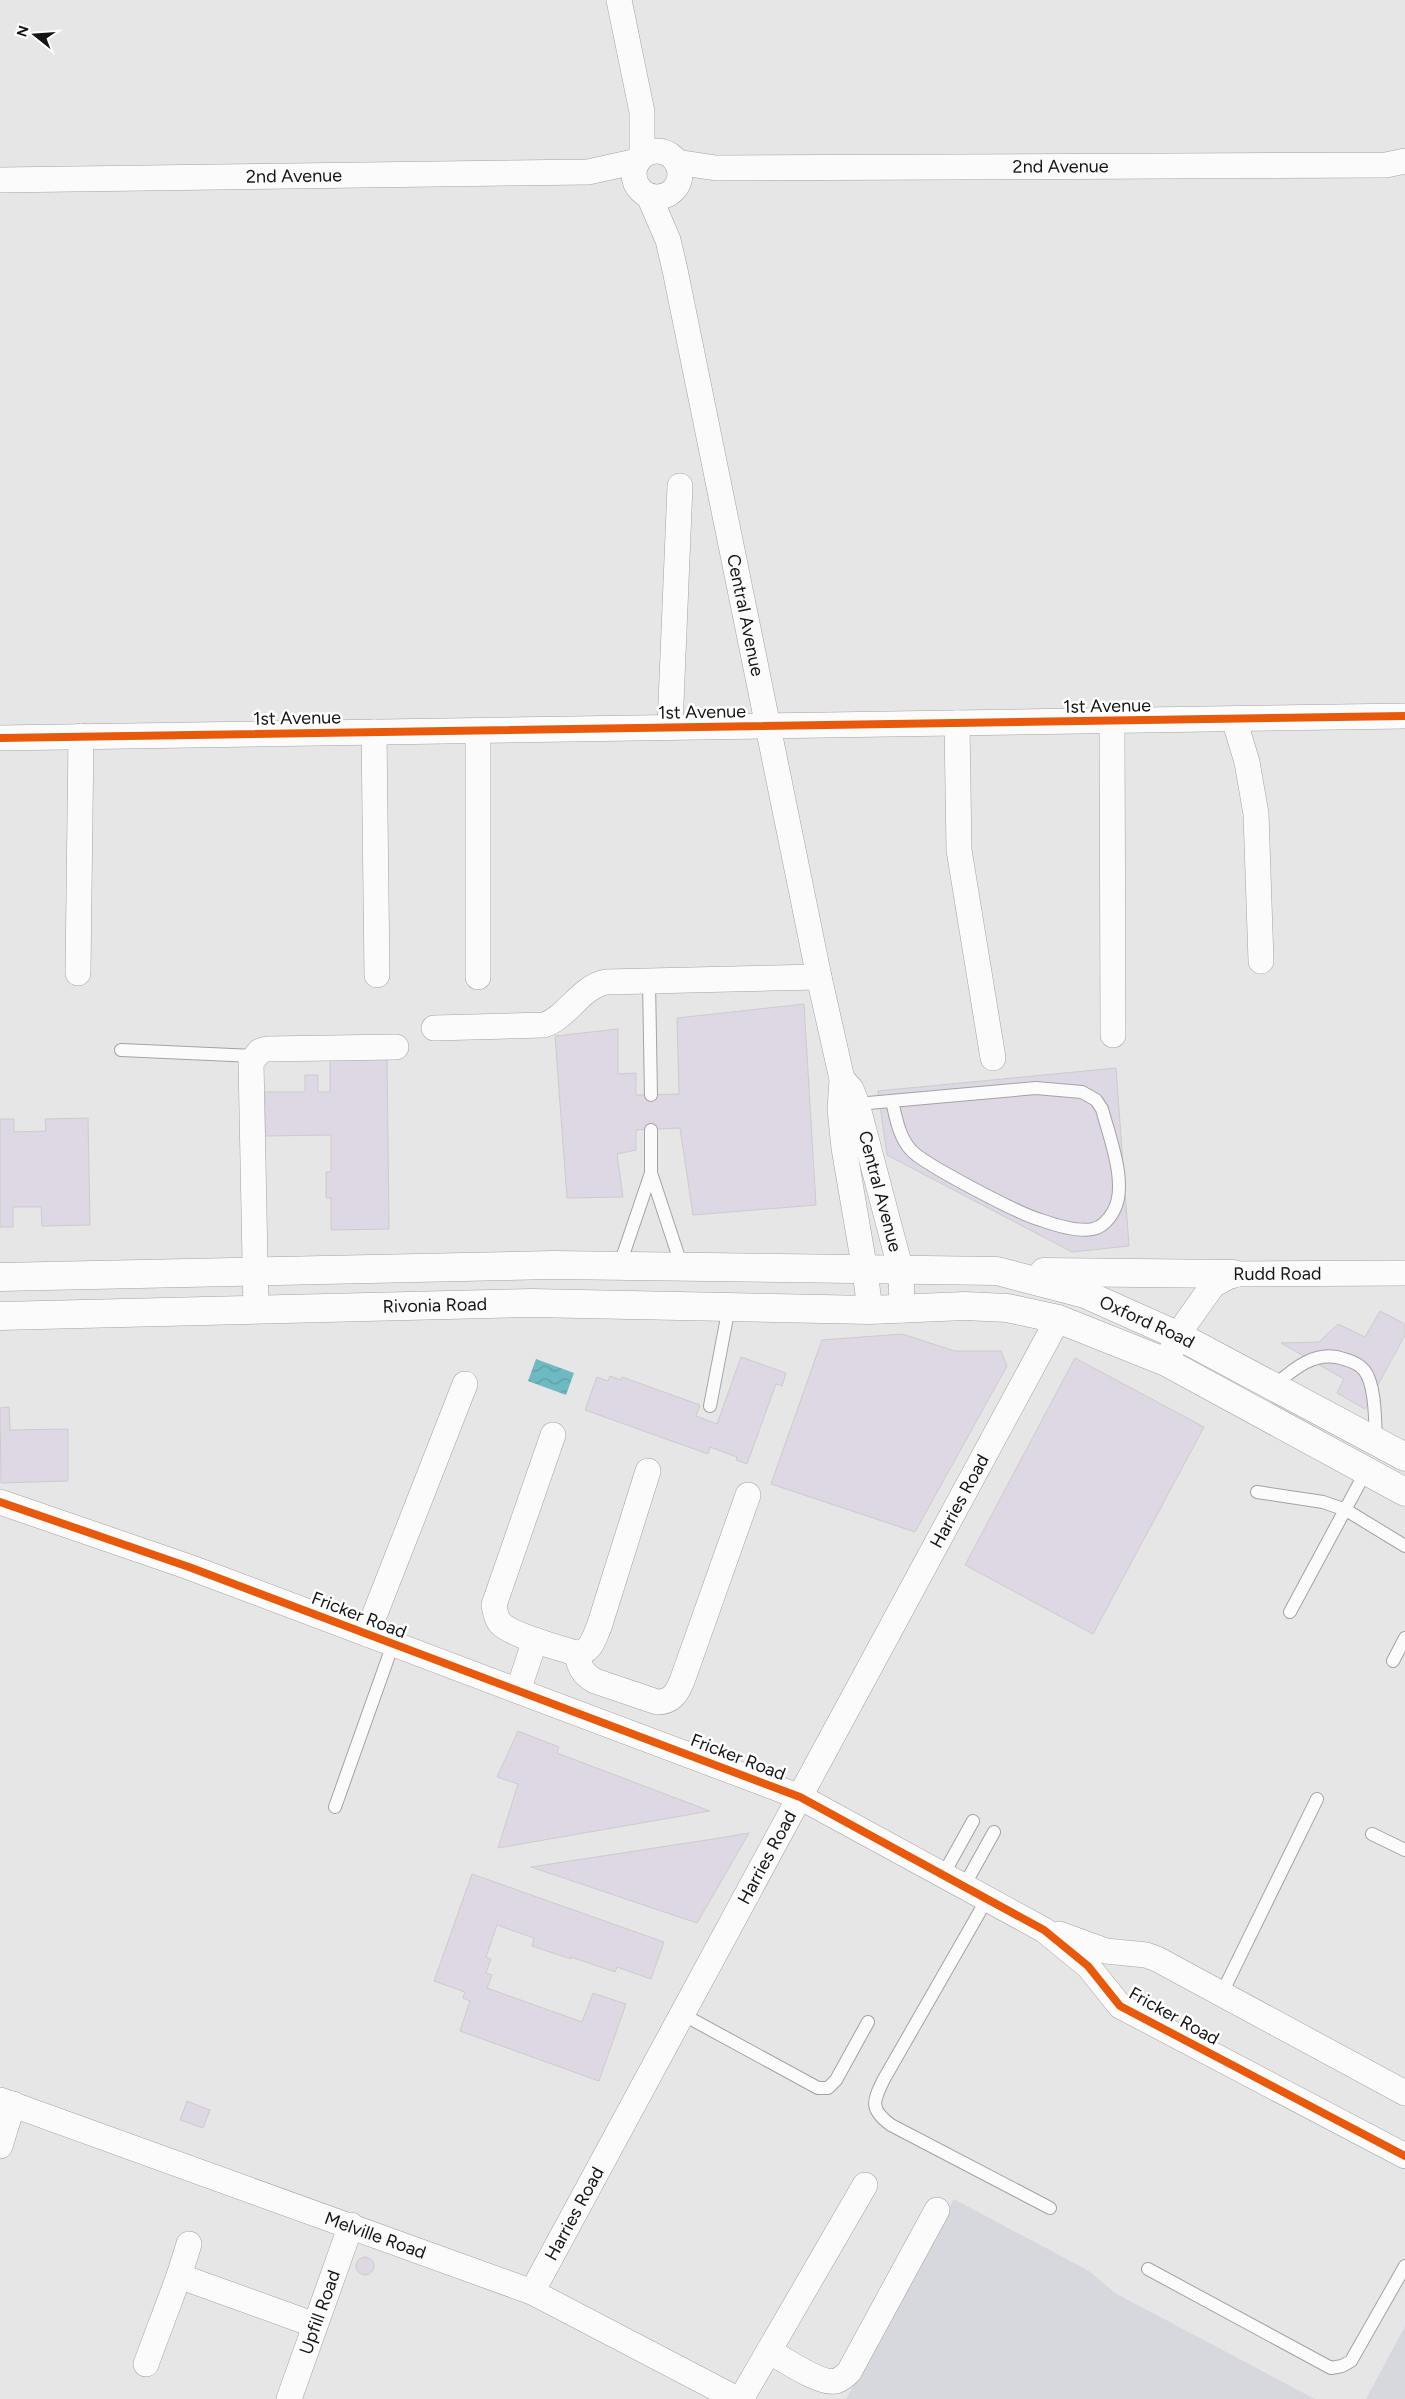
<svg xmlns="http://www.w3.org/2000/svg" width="1405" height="2399" viewBox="0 0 1405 2399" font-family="Figtree,sans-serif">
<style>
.built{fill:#d7d8dd}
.water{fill:url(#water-waves)}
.building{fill:#ded7e4;stroke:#ccc}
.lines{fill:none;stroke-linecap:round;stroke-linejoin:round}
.lane-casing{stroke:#a3a3a3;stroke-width:14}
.street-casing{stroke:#a3a3a3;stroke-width:26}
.primary-casing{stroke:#a3a3a3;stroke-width:29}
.lane{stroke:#fbfbfb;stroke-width:12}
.street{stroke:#fbfbfb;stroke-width:25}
.primary{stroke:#fbfbfb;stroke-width:28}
.cycleway-casing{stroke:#fff;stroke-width:11}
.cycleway{stroke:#e8590c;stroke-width:8}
.labels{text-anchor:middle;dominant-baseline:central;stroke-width:5;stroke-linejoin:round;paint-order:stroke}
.street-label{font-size:18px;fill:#151516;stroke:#fff}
</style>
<defs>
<pattern id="water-waves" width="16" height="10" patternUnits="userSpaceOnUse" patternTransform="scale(1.25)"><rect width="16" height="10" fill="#6dbac2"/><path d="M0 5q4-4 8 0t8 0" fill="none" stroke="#5e9fa6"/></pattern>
</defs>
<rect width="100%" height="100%" fill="#e6e6e6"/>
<path class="built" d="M954,2199L1089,2271L1115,2293L1315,2399H846Z
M1405,2326V2399H1366Z"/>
<path class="water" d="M536,1359L574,1373L566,1395L528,1381Z"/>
<path class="building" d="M804,1004L816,1205L693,1215L680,1128L636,1130V1150L617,1154L623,1197L567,1198L555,1036L618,1029V1074L636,1073V1095L679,1094L677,1018Z
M387,1055L389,1229L331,1230V1198H326V1172H331V1135L265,1136V1092H305V1075H318V1092H330V1056Z
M1116,1068L1129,1246L1072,1252L887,1155L878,1091Z
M88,1118L90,1225L42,1226L41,1207H13V1227H0V1119H14V1132L46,1131L45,1119Z
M1380,1311L1405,1324V1335L1365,1409L1337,1393L1344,1379L1281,1343L1319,1342L1338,1324L1365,1337Z
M902,1334L955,1351H1001L1007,1366L915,1532L771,1484L822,1340Z
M741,1357L786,1373L782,1386L776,1384L747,1464L736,1460L737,1457L710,1447L708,1454L585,1410L597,1377L608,1381L610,1376L621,1380L622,1377L700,1405L696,1416L717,1424Z
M1075,1358L1204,1427L1093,1634L965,1565Z
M9,1407L10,1430L68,1429V1481L1,1483L0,1408Z
M518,1731L559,1747L557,1753L710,1811L498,1848L518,1784L497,1777Z
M749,1833L697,1923L531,1867L713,1839Z
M472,1874L664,1942L651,1979L617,1967L615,1972L571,1957V1959L532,1946L534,1938L497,1925L486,1957L491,1959L486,1973L492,1975L487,1988L582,2022L593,1993L626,2004L599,2081L460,2031L470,2001L463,1998L465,1992L434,1981Z
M187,2101L210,2110L203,2128L180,2120Z
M356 2266a9 9 0 1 1 18 0a9 9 0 1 1-18 0Z"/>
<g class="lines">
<g class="lane-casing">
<path id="lane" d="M649,981L651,1095
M121,1050L254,1056
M857,1104L1036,1088L1082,1092L1096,1100L1102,1109C1109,1136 1129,1186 1113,1212C1109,1219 1102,1227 1093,1229C1079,1232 1055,1225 1041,1220C1021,1215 923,1164 911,1150C899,1137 896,1118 892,1101
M651,1130V1173L682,1267
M619,1267L651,1173
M1273,1387C1293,1369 1316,1349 1344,1359C1351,1361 1359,1364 1364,1370C1376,1384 1375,1424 1376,1442
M710,1406L729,1307
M1257,1492L1323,1502L1346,1510L1405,1546
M1290,1612L1366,1471
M1393,1661L1405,1638
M335,1807L393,1644
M1372,1834L1405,1850
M943,1875L973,1821
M964,1886L994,1832
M987,1899L884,2079C873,2101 869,2109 891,2125L1050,2208
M1222,1993L1317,1799
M682,2014L818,2088H828L836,2080L868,2022
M1148,2269L1331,2368L1342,2366L1351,2361L1405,2266"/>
</g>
<g class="street-casing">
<g id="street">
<path d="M619,0L642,112V156"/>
<circle cx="657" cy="174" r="23"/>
<path id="s1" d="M676,162L716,168L1386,165L1405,161"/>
<path id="s2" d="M0,180L588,172L638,161"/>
<path id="s3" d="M649,196L668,240L675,270L819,977L842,1079L840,1109L844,1148L865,1271L870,1310"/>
<path d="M1234,719L1247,762L1256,814L1261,961"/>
<path d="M1112,721L1113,1035"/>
<path d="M957,723L959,850L993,1058"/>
<path d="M670,727L680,486"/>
<path d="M478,731V977"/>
<path d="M374,732L377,975"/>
<path d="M0,738L1405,716"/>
<path d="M78,973L81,736"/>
<path d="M434,1028L544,1025C568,1017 580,987 606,982L819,977"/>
<path id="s4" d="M842,1079L851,1089L857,1104L901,1271L902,1310"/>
<path d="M256,1310L251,1062L260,1051L267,1049L396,1047"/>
<path id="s5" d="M1169,1355L1186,1323L1213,1285L1233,1274L1405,1273"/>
<path d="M553,1435L494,1605C495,1612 496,1618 500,1623C511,1635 559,1648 576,1653C591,1653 594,1638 599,1627L648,1471"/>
<path d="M0,1502L189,1567L800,1797L1044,1930L1088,1966L1120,2006L1405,2156"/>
<path d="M367,1634L465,1384"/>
<path d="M576,1653C580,1667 582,1674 595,1681L657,1702C672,1702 677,1693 682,1681L748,1495"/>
<path d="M518,1691L535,1640"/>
<path d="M1059,1934L1106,1951L1146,1955L1157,1959L1405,2093"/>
<path id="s6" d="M0,2100L532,2292L737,2399"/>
<path d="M0,2146L13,2104"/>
<path d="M179,2276L189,2244"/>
<path id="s7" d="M532,2292L1058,1319"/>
<path d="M769,2351C783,2359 821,2385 836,2381C842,2379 845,2376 849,2372L937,2210"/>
<path d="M146,2364L179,2276L315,2325"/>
<path id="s8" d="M289,2399L351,2225"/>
<path d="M741,2399L865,2185"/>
</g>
</g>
<g class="primary-casing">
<g id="primary">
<path d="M1044,1272L1233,1274"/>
<path id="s9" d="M0,1277L553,1265L997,1271L1085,1294L1179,1336L1405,1457"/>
<path id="s10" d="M0,1316L532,1303L870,1310L965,1306L1007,1308L1058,1319L1166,1362L1405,1492"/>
</g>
</g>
<use href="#lane" class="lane"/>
<use href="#street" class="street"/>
<use href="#primary" class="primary"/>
<g class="cycleway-casing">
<path id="cycleway" d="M0,738L1405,716
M0,1502L189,1567L800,1797L1044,1930L1088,1966L1120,2006L1405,2156"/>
</g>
<use href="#cycleway" class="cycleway"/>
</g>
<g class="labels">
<g class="street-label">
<text stroke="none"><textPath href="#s1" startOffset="385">2nd Avenue</textPath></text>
<text stroke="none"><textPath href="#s2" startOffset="294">2nd Avenue</textPath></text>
<text stroke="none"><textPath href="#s3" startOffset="431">Central Avenue</textPath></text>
<text transform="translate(1107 706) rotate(-1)">1st Avenue</text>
<text transform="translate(702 712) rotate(-1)">1st Avenue</text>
<text transform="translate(297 718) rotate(-1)">1st Avenue</text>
<text stroke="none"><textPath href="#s4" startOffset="120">Central Avenue</textPath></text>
<text stroke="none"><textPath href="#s5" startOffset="150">Rudd Road</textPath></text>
<text stroke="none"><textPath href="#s10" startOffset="435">Rivonia Road</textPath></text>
<text stroke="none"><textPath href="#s9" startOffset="1156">Oxford Road</textPath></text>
<text stroke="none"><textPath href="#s7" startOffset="899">Harries Road</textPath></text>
<text transform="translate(359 1615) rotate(21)">Fricker Road</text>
<text transform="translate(738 1757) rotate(21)">Fricker Road</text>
<text stroke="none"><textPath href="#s7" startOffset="494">Harries Road</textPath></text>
<text transform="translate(1174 2016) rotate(29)">Fricker Road</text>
<text stroke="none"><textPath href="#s7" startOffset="89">Harries Road</textPath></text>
<text stroke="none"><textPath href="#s6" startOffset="399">Melville Road</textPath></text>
<text stroke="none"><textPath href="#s8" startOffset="92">Upfill Road</textPath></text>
</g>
</g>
<g transform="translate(35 35) rotate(287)" stroke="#ffffff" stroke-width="4" paint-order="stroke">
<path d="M0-4L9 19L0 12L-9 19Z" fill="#151516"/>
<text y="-8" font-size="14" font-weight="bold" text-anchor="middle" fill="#151516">N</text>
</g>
</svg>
